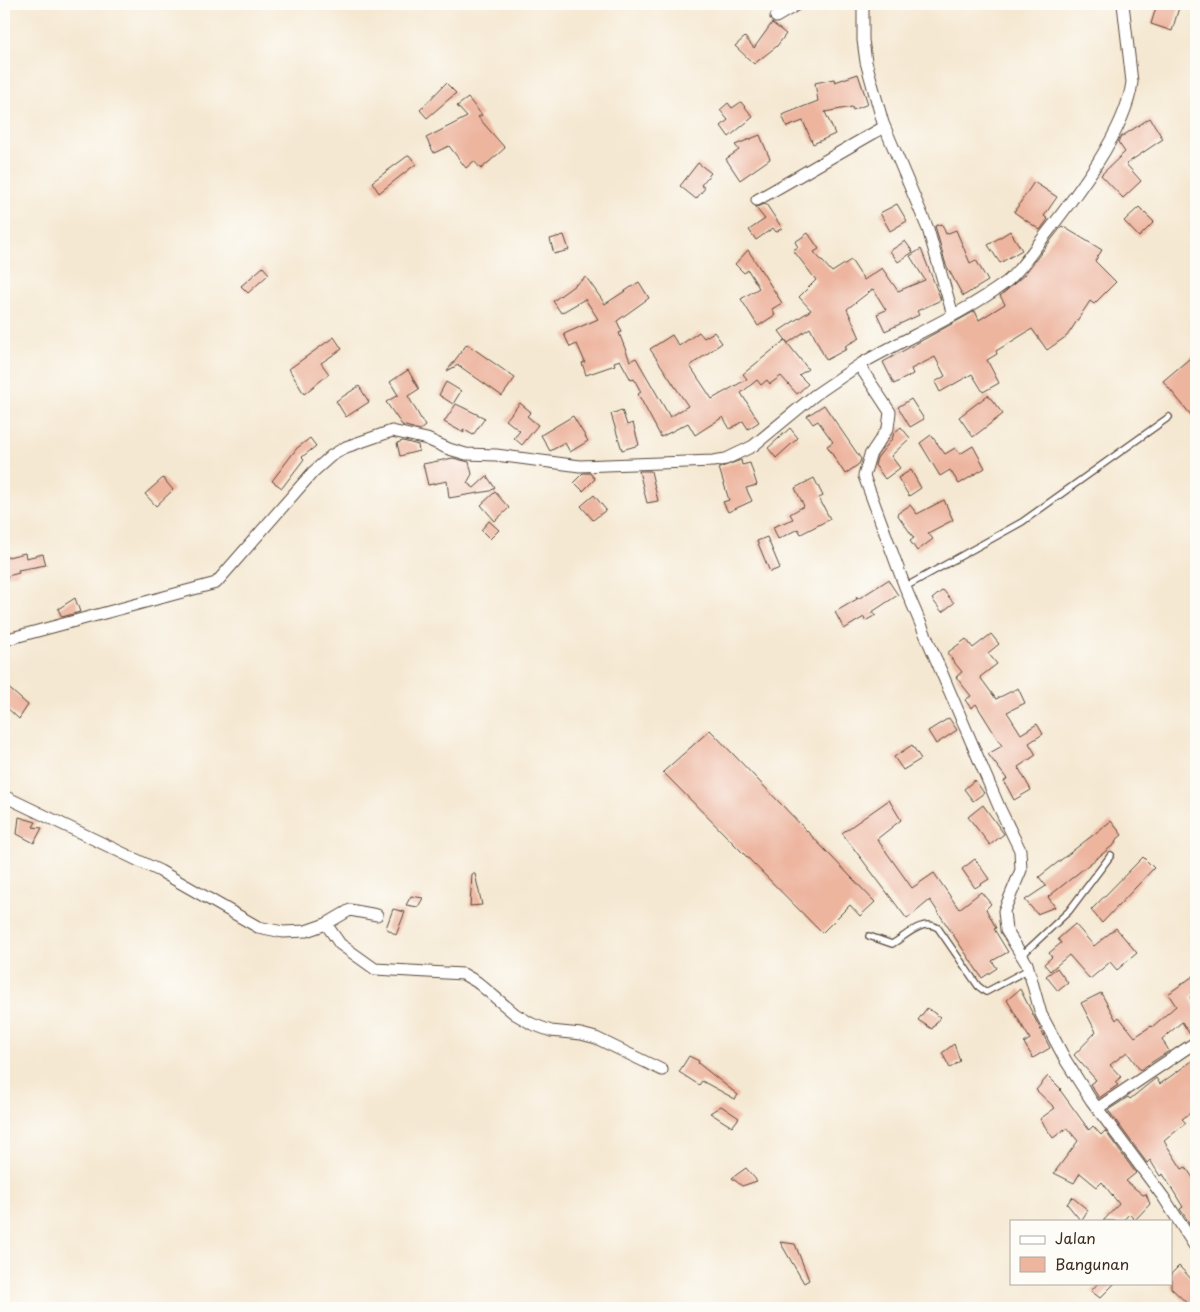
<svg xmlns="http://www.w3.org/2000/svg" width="1200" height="1312" viewBox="0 0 1200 1312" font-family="'Playpen Sans',sans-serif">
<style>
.building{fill:#edb49e}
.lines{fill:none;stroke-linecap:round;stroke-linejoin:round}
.service-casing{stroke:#574639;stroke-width:8}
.minor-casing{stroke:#574639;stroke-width:13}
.service{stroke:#fff;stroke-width:5.5}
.minor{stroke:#fff;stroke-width:11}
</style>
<rect width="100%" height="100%" fill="#fdfcf7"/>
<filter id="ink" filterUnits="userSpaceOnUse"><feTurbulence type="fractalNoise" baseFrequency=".02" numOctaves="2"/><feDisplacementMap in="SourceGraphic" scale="10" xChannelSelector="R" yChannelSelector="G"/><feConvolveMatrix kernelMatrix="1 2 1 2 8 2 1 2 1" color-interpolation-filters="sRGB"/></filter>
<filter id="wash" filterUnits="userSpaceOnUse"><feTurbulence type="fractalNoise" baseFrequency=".0096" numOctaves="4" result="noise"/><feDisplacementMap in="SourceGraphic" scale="20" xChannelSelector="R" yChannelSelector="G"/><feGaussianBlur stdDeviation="1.12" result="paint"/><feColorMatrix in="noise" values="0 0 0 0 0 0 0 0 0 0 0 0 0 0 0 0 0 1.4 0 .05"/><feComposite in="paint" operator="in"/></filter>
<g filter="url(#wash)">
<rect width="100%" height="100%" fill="#f5e8d2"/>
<g id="blocks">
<path class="building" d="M1157,4H1180L1172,31L1151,24Z
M772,23L786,34L777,46L754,64L735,46L745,37L754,48Z
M858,74L868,104L853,110L852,107L825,112L835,134L813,144L803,121L787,127L782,115L818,101L815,83L834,79L835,82Z
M446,83L456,93L427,118L420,110Z
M468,98L482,115L478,117L505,148L481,169L474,161L466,168L449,146L434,153L426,138L467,117L457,106Z
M741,102L753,117L729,137L721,126L728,120L720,110L728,103L732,108Z
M1150,118L1163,139L1126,164L1141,181L1123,198L1101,175L1125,152L1118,142L1121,137Z
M760,135L770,159L740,180L726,159L739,150L735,145Z
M409,155L416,164L379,193L372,182Z
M698,163L711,173L701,185L705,188L696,199L680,186Z
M1034,182L1057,197L1044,216L1048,219L1040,230L1014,212Z
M766,204L782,228L776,232L773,228L756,240L749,230L765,219L755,207Z
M897,204L907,221L890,231L880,213Z
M1139,207L1154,222L1139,237L1124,221Z
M942,224L946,234L956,230L970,263L976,260L988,281L963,296L946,265L935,226Z
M1062,226L1102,250L1095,261L1116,282L1094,304L1090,301L1067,336L1047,350L1032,329L996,351L997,354L987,360L999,383L983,392L972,374L940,392L935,382L945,376L935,357L911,369L913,374L894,384L883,362L975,311L979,320L1005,304L1000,296L1024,275Z
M1010,231L1022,250L1000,263L988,245Z
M808,233L819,249L814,252L832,272L851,260L864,280L882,268L898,291L925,280L910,256L921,249L941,300L917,311L919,315L885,331L877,314L886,310L873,289L847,309L860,338L845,346L847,349L826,360L810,328L788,343L779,331L811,310L799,297L816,280L793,250L798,247L795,242Z
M564,235L569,250L554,254L550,239Z
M905,241L913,252L898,262L890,251Z
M748,250L782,303L772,309L775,315L758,326L741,299L759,288L748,270L744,273L735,264Z
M263,267L269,274L248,293L241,286Z
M586,277L605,304L639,282L649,298L617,321L622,332L619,333L630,361L636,358L670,417L688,406L650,349L672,335L679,346L699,332L704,338L714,332L722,343L690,366L712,399L747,379L743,374L785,340L808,369L799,375L808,384L797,394L781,376L770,384L767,380L761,385L757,380L741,393L759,422L748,429L743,421L730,429L723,417L695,435L688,423L661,437L638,394L641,392L634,379L631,380L620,360L614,362L615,365L586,375L582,363L585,362L577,344L570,347L564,334L598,319L585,299L561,313L553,301Z
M334,337L342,349L321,363L329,374L304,394L289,369Z
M467,344L515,378L502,396L458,365L447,371Z
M1196,353V421L1163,381Z
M408,370L419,389L408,396L425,426L420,430L402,425L386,402L398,395L390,382Z
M446,382L461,391L453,404L439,395Z
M359,386L369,402L346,417L336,401Z
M988,395L1003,414L973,437L959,417Z
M911,399L924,419L910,427L898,407Z
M520,403L531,412L527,416L538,425L522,445L514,438L520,431L506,420Z
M456,404L485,418L473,435L463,429L464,433L444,422Z
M824,405L861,459L859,464L845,474L827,446L833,442L818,421L813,424L807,416Z
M622,410L627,425L633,423L639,445L622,450L611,414Z
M573,416L588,441L570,452L565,443L550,451L541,435Z
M901,427L910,438L891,456L900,468L885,479L875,465L877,458L892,439L894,433Z
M790,428L798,438L776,458L768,448Z
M931,435L945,454L955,448L960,454L973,446L985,468L959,484L950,470L940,476L920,443Z
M310,438L316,446L302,457L304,459L282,488L272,481L297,448Z
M403,441L418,445L419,451L400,456L397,443Z
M453,458L469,462L472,474L467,483L474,488L487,476L495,488L490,491L449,498L447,481L428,485L423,464Z
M741,460L742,465L750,463L757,485L746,488L752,501L728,512L723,502L729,500L719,468Z
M911,470L921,488L909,496L898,478Z
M639,471H651L658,501L647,503Z
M583,473H590L595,479L583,491L574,482Z
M163,478L173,490L156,506L145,494Z
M814,478L823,496L819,498L830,519L801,534L798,529L778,539L773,527L793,519L790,514L804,506L795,488Z
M495,492L509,508L495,521L481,505Z
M594,495L606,510L593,520L581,506Z
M944,500L953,520L928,533L933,539L917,551L910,541L914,538L897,514L910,505L917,514Z
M489,521L499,530L490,539L481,530Z
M767,537L780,568L770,572L757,541Z
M25,553L26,558L43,554L46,565L18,570L19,573L4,577V558Z
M888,580L898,595L872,612L876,615L865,621L864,617L844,629L835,612L857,599L856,597L858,599Z
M943,590L954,603L942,612L932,599Z
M75,598L80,612L62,617L58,609Z
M991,634L999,644L988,653L997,664L980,677L996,699L1018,688L1025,703L1007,712L1021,734L1037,724L1043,734L1029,743L1036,755L1018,767L1031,790L1014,800L1004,781L1007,779L988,754L1002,746L976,704L971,708L965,700L971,696L956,677L962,672L947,653L966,639L973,648Z
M4,684L28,705L19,719L4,705Z
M949,718L957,730L936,744L928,731Z
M710,730L875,902L860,916L850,905L822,933L663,772Z
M912,745L921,759L903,770L894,757Z
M975,780L984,793L973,801L964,789Z
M889,800L901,820L877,839L912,888L934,873L959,909L981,892L991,904L986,909L996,928L994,929L1008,952L992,961L997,968L982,978L930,900L907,919L842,833Z
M983,805L1004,834L990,845L968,817Z
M19,817L36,822L33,827L42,828L34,843L17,834Z
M1111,821L1122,835L1115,841L1116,843L1048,897L1055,907L1037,914L1025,900L1046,886L1039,877Z
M1143,857L1154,868L1102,923L1091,910Z
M975,859L989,879L975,888L962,869Z
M472,874H475L482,905L470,906Z
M411,896L423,898L418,907L406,905Z
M393,909L405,912L396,935L386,928Z
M1075,924L1094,946L1116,928L1137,953L1117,970L1110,962L1090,979L1069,955L1050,971L1044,964L1052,957L1049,953L1061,943L1058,939Z
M1057,968L1068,983L1058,991L1046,976Z
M1196,974V993L1190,997L1196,1009V1035L1191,1036L1182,1022L1162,1039L1169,1051L1140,1070L1127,1052L1110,1065L1121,1077L1115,1082L1118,1085L1099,1098L1090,1084L1096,1080L1074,1055L1096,1032L1081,1003L1101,993L1116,1020L1119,1017L1135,1037L1151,1026L1152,1027L1176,1006L1168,994Z
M1020,989L1050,1048L1033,1058L1024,1043L1030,1039L1007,1000Z
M927,1008L940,1017L932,1029L918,1020Z
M954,1044L960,1061L950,1068L942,1053Z
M689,1056L699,1061L698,1063L738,1095L735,1099L702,1081L699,1085L679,1072Z
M1196,1058V1109L1182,1119L1186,1123L1164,1141L1182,1169L1186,1167L1196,1183V1233L1180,1209L1183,1207L1163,1174L1160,1176L1150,1160L1147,1163L1108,1110L1128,1097L1130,1099L1156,1078L1160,1084Z
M1048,1076L1061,1089L1060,1090L1089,1130L1093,1126L1101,1135L1105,1131L1136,1173L1126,1181L1143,1195L1146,1194L1150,1204L1135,1220L1129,1214L1123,1221H1103L1119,1204L1102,1182L1097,1187L1080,1173L1074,1183L1054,1173L1078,1141L1067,1128L1053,1138L1040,1119L1055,1108L1036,1090Z
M721,1106L739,1118L732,1127L710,1113Z
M746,1168L757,1181L742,1186L732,1178Z
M1072,1197L1088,1210L1081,1221L1067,1204Z
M780,1242L795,1244L809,1280L804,1283Z
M1179,1266L1196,1284V1308H1192L1171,1288V1274Z
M1098,1283H1115L1100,1298L1091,1291Z"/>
</g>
</g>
<g filter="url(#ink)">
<use href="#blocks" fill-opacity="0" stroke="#574639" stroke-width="1"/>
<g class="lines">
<g class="service-casing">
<path id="service" d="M905,587L1022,522L1169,417
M869,936L892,944C906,936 922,918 938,928L978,986L986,992L1029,969
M1021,956L1069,911L1111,855"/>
</g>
<g class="minor-casing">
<path id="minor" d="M863,4V40L866,62L883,123L928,229L953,315
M1123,4L1132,82C1126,133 1071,202 1040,242C1029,256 1019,272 1005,283C960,316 907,337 859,365L890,412L888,428L870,455L864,476L905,587L1000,809L1020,850L1021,870L1004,911L1006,930L1027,964L1041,1014L1066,1061L1091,1100L1164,1198L1196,1248
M776,17L798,4
M757,200L884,127
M4,640L216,583L313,472L331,456L346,447L392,431L427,439L449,449L466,454L496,455L580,466L713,461L726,459L753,446L815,395L859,365
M4,796L160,871L258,927L283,932L306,931L326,924L350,910L377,915
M326,924L340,944L375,969L463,974L477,982L515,1014L532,1024L551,1031L581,1034L596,1038L662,1070
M1098,1108L1196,1042"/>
</g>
<use href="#service" class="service"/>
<use href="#minor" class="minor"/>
</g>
</g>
<rect width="1200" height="1312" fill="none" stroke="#fdfcf7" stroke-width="20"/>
<rect x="1010" y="1220" width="162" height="65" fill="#fdfcf7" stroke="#afa8a0"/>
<rect x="1020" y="1236" width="25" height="8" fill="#ffffff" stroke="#afa8a0"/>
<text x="1055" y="1244" font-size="15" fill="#3b2a1e">Jalan</text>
<rect x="1020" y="1257" width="25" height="15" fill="#edb49e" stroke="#afa8a0"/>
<text x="1055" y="1270" font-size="15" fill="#3b2a1e">Bangunan</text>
</svg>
